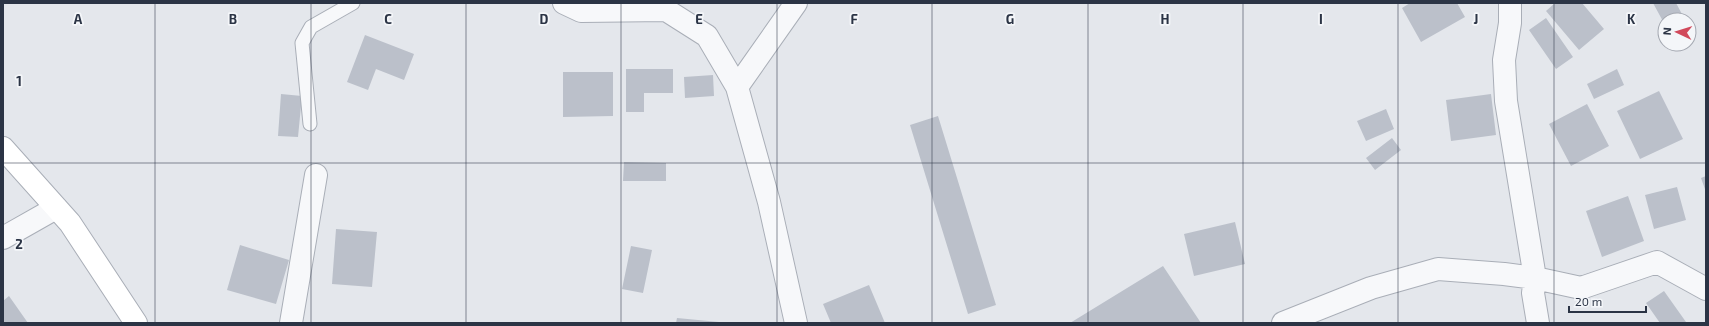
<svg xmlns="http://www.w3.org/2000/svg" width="1709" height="326" viewBox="0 0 1709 326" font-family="'Exo 2',sans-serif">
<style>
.building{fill:#bbc0ca}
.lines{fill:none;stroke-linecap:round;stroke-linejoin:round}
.service-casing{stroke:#a9aeb7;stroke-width:15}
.minor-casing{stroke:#a9aeb7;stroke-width:24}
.secondary-casing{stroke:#a9aeb7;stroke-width:24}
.service{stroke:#f7f8fa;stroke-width:13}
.minor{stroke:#f7f8fa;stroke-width:22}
.secondary{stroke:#fff;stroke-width:22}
.grid{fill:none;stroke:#2b3445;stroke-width:1;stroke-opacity:0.55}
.grid-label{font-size:13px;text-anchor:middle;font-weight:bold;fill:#2b3445;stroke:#f4f6f9;stroke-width:3.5;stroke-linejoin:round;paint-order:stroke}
</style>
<rect width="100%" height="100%" fill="#e4e7ec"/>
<path class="building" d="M1410,3H1457L1465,17L1421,42L1402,8Z
M1555,3H1582L1604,29L1579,50L1546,11Z
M1653,3H1676L1683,16L1675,20H1665V25Z
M1546,18L1573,57L1556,69L1529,30Z
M365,35L414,54L404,80L376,69L368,90L347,82Z
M626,69H673V93H644V112H626Z
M1617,69L1624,85L1594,99L1587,84Z
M563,72H613V116L563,117Z
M713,75L714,96L685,98L684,77Z
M1659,91L1683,139L1640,159L1617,111Z
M281,94L302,96L298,137L278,136Z
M1491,94L1496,135L1451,141L1446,100Z
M1587,104L1609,146L1571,166L1549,124Z
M1386,109L1394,129L1366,141L1357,121Z
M938,116L996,305L968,314L910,125Z
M1392,138L1401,150L1375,170L1366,158Z
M624,162L666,163V181H623Z
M1706,176V192L1701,178Z
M1677,187L1686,220L1654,229L1645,195Z
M1628,196L1644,241L1602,257L1586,211Z
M1235,222L1245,264L1194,276L1184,234Z
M336,229L377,232L372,287L332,284Z
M240,245L289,260L276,304L227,290Z
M631,246L652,250L643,293L622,289Z
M1163,266L1201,323H1070Z
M869,285L885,323H831L823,304Z
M1664,291L1686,322L1685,323H1660L1646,303Z
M9,296L28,323H3V301Z
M677,318L719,322V323H676Z"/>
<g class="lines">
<g class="service-casing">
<path id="service" d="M310,124L302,43L311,27L353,3"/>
</g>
<g class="minor-casing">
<path id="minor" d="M564,3L581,11L666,10L707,36L737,87L769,202L796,323
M1510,3V23L1504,60L1506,101L1535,278L1533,293L1538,323
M737,87L796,3
M3,238L56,208
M291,323L316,175
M1283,323L1371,288L1438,269L1504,274L1535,278L1581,288L1657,262L1706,289"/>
</g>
<g class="secondary-casing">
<path id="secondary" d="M3,148L70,223L136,323"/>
</g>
<use href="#service" class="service"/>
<use href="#minor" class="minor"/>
<use href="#secondary" class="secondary"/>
</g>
<path class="grid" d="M155,3V323M311,3V323M466,3V323M621,3V323M777,3V323M932,3V323M1088,3V323M1243,3V323M1398,3V323M1554,3V323M3,163H1706"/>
<g class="grid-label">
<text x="78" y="24">A</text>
<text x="233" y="24">B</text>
<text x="388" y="24">C</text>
<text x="544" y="24">D</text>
<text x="699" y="24">E</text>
<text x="854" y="24">F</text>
<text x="1010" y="24">G</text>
<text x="1165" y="24">H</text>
<text x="1321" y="24">I</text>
<text x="1476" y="24">J</text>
<text x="1631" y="24">K</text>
<text x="19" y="86">1</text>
<text x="19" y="249">2</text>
</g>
<rect width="1709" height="326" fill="none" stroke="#2b3445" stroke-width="8"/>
<g transform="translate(1677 32) rotate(274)"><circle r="19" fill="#f4f6f9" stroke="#a4a8b1"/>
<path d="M0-3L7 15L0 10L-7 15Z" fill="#d1495b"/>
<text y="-6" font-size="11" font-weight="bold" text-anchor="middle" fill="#2b3445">N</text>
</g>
<path d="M1569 306v6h77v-6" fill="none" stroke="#2b3445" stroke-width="2"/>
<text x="1575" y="306" font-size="12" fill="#2b3445" stroke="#f4f6f9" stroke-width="3" paint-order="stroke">20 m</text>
</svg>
